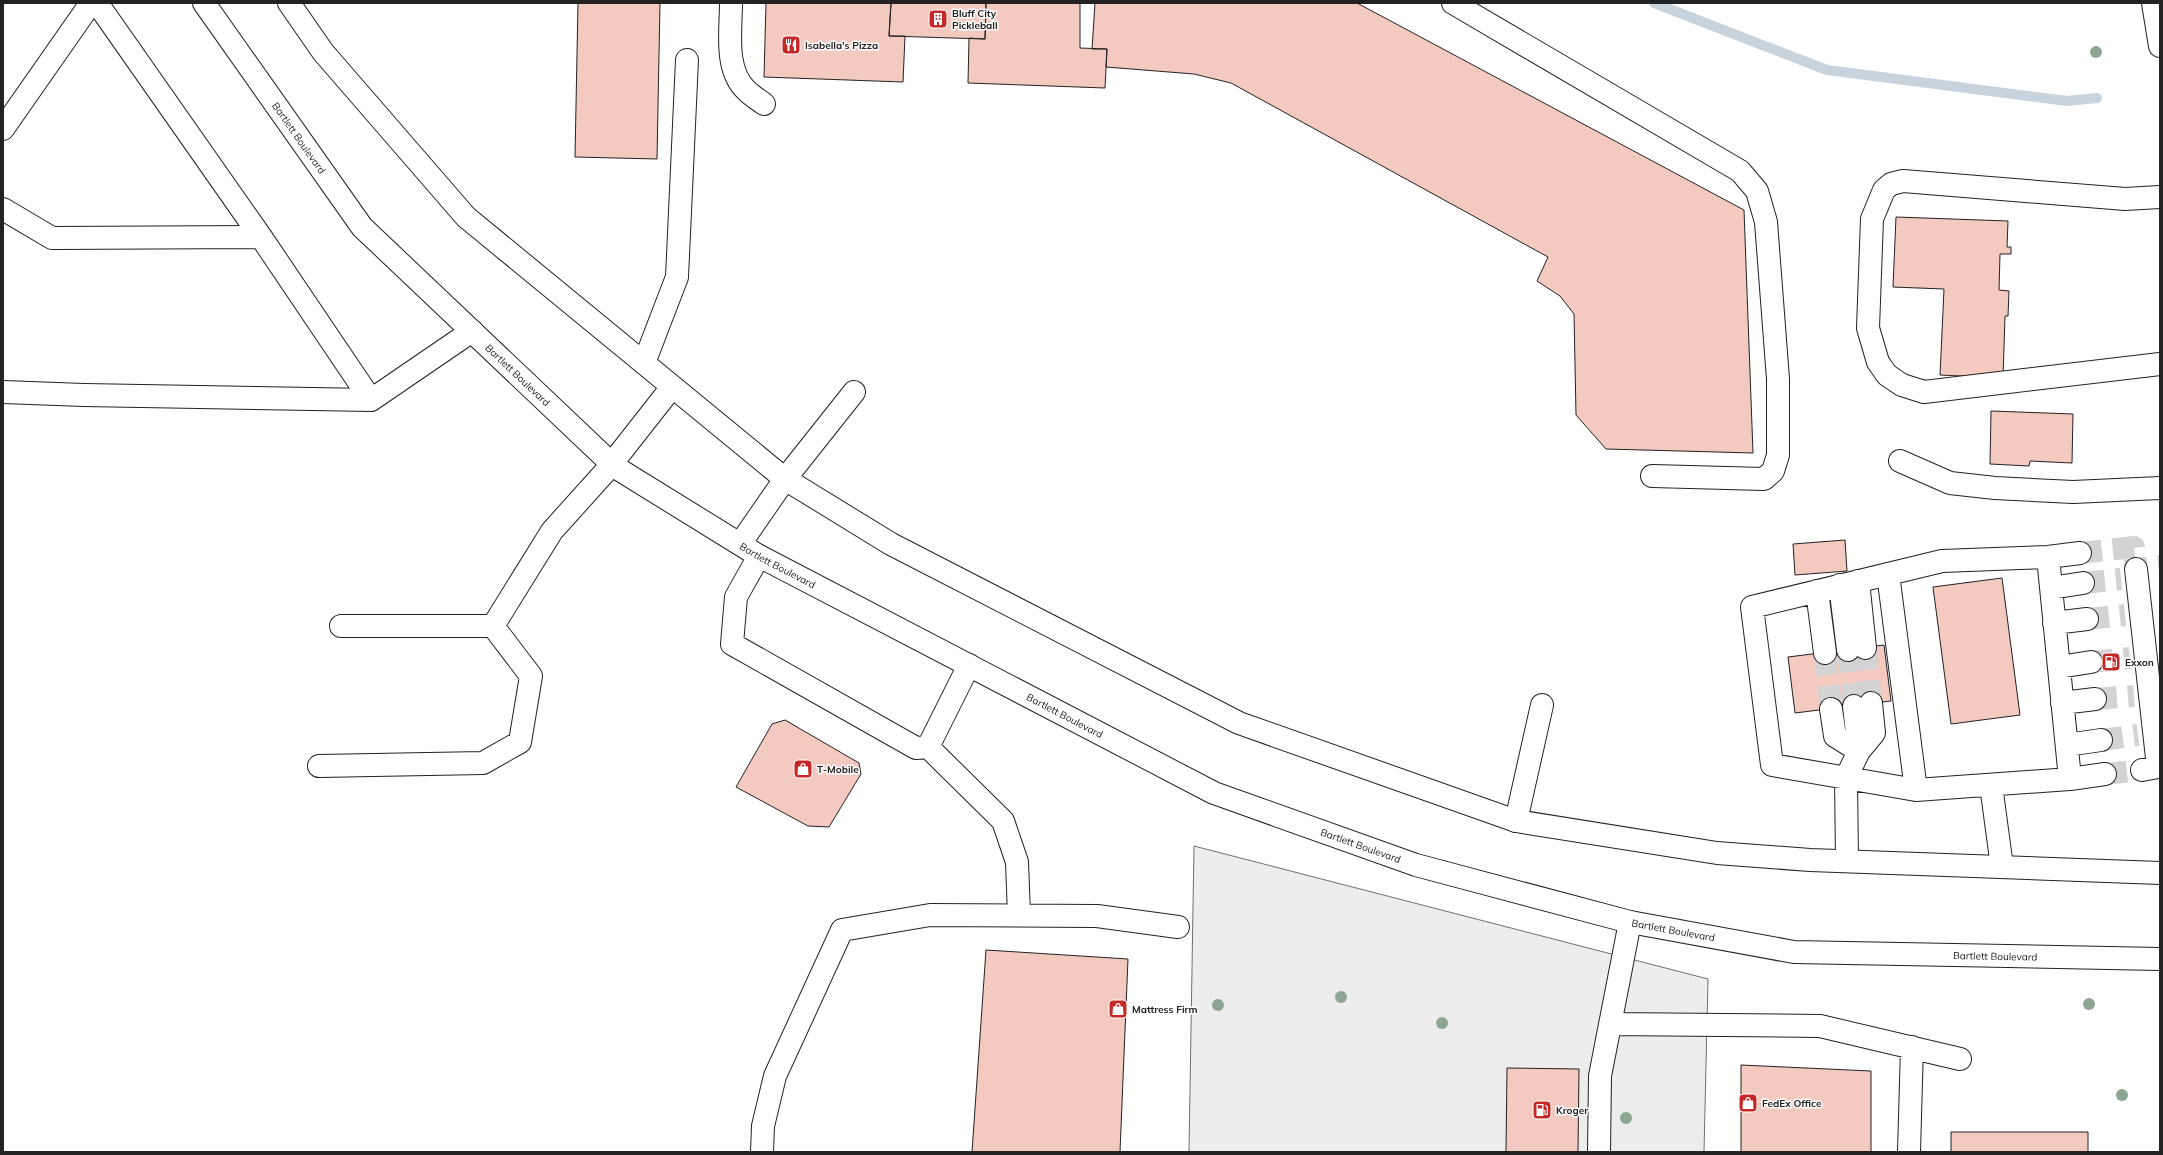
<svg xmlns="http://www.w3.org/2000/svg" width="2163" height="1155" viewBox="0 0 2163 1155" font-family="Mulish,sans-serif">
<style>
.parking{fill:#ededed;stroke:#6f6f6f}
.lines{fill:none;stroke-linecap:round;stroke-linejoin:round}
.stream{stroke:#c7d3dd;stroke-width:10}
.building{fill:#f3c9c0;stroke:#222}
.minor-tunnel{stroke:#d3d3d3;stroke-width:22;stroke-dasharray:22 11;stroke-linecap:butt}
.minor-casing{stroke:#222;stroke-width:24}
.major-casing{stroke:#222;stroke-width:24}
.minor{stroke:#fff;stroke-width:22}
.major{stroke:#fff;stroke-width:22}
.tree{fill:#8da692}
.labels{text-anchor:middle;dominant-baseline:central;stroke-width:3;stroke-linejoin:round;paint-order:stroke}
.poi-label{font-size:10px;font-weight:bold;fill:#222;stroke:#fff;text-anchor:start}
.street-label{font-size:10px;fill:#222;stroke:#fff}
</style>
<rect width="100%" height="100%" fill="#fff"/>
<path class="parking" d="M1194,846L1708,979L1704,1152H1189Z"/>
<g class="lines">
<path class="stream" d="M1654,3L1827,70L2067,101L2097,98"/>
</g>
<path class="building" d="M578,3H660L657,159L575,157Z
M766,3H891L889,36H905L903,82L764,77Z
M891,3H986L985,39L889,36Z
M986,3H1080V48L1107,49L1105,88L968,83L969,38L985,39Z
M1095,3H1357L1744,210L1753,453L1606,449L1576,415L1574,314L1560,296L1537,281L1548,257L1231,83L1194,74L1106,67L1107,49H1092Z
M1896,217L2008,221L2007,247H2011V254H2000L1999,290L2009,291L2008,316H2005L2003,378L1940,375L1944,289L1893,287Z
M1991,411L2073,414L2072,463L2030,461L2029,466L1990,464Z
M1845,540L1847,571L1795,575L1793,544Z
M2002,578L2020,715L1951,724L1933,587Z
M1884,645L1891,701L1795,713L1788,657Z
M785,720L859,763L861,774L829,827L808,826L736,787L772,724Z
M986,950L1128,959L1120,1152H972Z
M1741,1065L1871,1071V1152H1741Z
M1507,1068L1579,1069L1578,1152H1506Z
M1951,1132H2088V1152H1951Z"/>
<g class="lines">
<path class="minor-tunnel" d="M2080,553L2134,547L2136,569L2160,566
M2083,583L2121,579
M2087,619L2125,615
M1865,648L1871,703
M1848,650L1854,706
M1825,653L1831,709
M2091,662L2130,658
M2095,699L2134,696
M2101,740L2138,735
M2105,774L2142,770"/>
<g class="minor-casing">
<path id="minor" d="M97,3L261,237L371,400L472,331
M731,3C731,31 724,70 747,91C752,96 759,100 764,104
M1453,3L1740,171L1757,191L1766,222L1778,379V455L1773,471L1764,479L1652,476
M3,129L91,3
M2160,197L2125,199L1903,181L1891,184L1884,190L1872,219L1868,328L1878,362L1887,375L1902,385L1924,392L2160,364
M3,209L52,238L261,237
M644,363L677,277L687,60
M3,392L84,395L371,400
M1900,461L1950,483L1995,488L2073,492L2160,488
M740,544L785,479L854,392
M759,556L736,597L732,644L916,748L928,747L969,665
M2048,557L2070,779L1916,790L1772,765L1752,607L1942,561L2048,557L2080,553
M2136,569L2158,767L2142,770
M1888,574L1916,790
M1858,581L1865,648
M1840,585L1848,650
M2051,588L2083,583
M1817,591L1825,653
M2054,623L2087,619
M341,626H493
M2059,667L2091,662
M2062,703L2095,699
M1854,706L1859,751
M1831,709L1835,736L1859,751
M2067,745L2101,740
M928,747L1003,821L1017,862L1019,915
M319,766L483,763L520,742L531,676L493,626L552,531L606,471L672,387
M2070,779L2105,774
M1991,785L2002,867
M1516,821L1542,705
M1847,861L1846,778L1859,751L1874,733L1871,703
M1610,1024L1820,1026L1960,1059
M762,1152L763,1126L775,1076L842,930L930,915L1097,916L1178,927
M1599,1152L1600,1076L1630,922
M1909,1152L1912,1047"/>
</g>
<g class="major-casing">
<g id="major">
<path id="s1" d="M204,3L362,227L615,467L759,556L1214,793L1416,865L1630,922L1794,952L2160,959"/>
<path d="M289,3L323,52L466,217L785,479L891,544L1239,723L1516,821L1717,853L1810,860L2160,873"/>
<path d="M2153,3L2160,46"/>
</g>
</g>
<use href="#minor" class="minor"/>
<use href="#major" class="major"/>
</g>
<g class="tree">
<circle cx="2096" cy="52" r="6"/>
<circle cx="1341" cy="997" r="6"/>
<circle cx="2089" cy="1004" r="6"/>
<circle cx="1218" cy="1005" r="6"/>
<circle cx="1442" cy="1023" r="6"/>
<circle cx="2122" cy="1095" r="6"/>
<circle cx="1626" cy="1118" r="6"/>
</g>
<defs>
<g id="building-square" transform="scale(1)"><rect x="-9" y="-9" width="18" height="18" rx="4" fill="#c62828" stroke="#fff"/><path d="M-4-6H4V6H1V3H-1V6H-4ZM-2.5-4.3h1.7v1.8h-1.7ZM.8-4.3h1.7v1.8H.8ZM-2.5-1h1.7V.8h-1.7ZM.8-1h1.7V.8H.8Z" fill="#fff"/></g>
<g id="restaurant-square" transform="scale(1)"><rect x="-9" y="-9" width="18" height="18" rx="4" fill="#c62828" stroke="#fff"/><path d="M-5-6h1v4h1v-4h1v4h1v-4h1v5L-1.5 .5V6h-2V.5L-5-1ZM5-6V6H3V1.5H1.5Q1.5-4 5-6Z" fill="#fff"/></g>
<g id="fuel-square" transform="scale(1)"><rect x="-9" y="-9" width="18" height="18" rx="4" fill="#c62828" stroke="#fff"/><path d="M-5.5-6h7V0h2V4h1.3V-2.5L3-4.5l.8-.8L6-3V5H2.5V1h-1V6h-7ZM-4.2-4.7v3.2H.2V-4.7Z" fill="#fff"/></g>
<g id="shop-square" transform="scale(1)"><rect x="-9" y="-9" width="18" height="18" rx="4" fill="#c62828" stroke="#fff"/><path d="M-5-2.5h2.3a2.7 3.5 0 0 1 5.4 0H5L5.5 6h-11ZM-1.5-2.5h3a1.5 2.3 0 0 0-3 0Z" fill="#fff"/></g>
</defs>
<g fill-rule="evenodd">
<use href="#building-square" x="938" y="19"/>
<use href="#restaurant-square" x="791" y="45"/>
<use href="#fuel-square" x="2111" y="662"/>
<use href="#shop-square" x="803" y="769"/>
<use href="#shop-square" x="1118" y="1009"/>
<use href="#shop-square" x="1748" y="1103"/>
<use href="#fuel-square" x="1542" y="1110"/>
</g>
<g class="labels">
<g class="poi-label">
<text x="952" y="13">Bluff City<tspan x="952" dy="12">Pickleball</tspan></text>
<text x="805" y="45">Isabella's Pizza</text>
<text x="2125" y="662">Exxon</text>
<text x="817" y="769">T-Mobile</text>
<text x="1132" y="1009">Mattress Firm</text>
<text x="1762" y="1103">FedEx Office</text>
<text x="1556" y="1110">Kroger</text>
</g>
<g class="street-label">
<text stroke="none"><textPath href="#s1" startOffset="165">Bartlett Boulevard</textPath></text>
<text stroke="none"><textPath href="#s1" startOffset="489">Bartlett Boulevard</textPath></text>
<text stroke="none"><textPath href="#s1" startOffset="813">Bartlett Boulevard</textPath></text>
<text stroke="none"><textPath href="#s1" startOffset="1137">Bartlett Boulevard</textPath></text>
<text stroke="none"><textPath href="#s1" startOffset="1461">Bartlett Boulevard</textPath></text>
<text stroke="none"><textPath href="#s1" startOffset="1785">Bartlett Boulevard</textPath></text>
<text stroke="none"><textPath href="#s1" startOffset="2109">Bartlett Boulevard</textPath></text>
</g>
</g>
<rect width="2163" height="1155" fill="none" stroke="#222222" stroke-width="8"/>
</svg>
